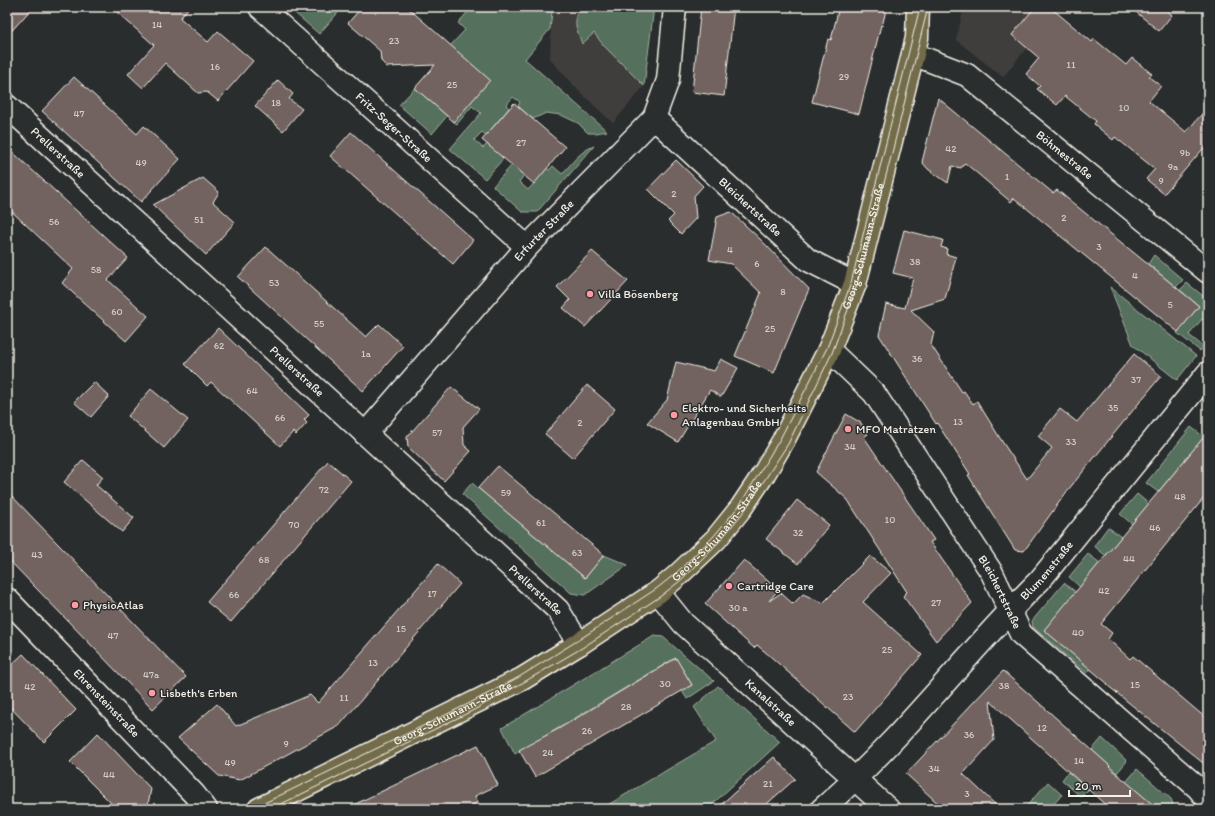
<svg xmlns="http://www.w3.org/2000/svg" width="1215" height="816" viewBox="0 0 1215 816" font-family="Itim,sans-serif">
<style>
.built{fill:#403d3d}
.green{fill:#546f5d;stroke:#a4b0a2}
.building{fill:#726361;stroke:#f4f1e8}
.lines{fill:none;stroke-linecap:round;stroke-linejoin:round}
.minor-casing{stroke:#f4f1e8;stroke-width:25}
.major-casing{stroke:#f4f1e8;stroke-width:25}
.minor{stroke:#2a2d2e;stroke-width:22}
.major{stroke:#736c4b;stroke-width:22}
.tram{stroke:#f4f1e8;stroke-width:1}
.poi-dot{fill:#ff9aa2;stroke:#2a2d2e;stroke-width:1.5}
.labels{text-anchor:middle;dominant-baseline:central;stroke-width:3;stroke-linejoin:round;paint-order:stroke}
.number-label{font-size:10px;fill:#d4cec6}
.street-label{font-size:12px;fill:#f4f1e8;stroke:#2a2d2e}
.poi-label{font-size:12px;fill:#f4f1e8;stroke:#2a2d2e;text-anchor:start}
</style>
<rect width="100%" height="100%" fill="#2a2d2e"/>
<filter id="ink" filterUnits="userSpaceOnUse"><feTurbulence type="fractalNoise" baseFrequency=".025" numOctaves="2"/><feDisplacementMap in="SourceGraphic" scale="8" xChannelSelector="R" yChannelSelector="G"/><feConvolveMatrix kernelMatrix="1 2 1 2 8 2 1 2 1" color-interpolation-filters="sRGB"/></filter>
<g filter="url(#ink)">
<path class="built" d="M524,7H654L644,86L613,123L578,90L550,59L551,29Z
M964,7H1060L1003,77L956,40Z"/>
<path class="green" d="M288,7H343L319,34Z
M472,7H548L552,12L550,29L525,59L607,131L596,133H588L578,123L561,115L546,113L533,119L518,106L520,102L513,97L506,105L509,108L486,135L482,132L474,140L483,148L487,144L504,158L485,179L450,149L481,113L472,106L457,124L454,122L450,46L465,30L458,23Z
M583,7H654L644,86L604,46L594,33L582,44L576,27V15Z
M415,88L447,116L432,134L399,105Z
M594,146L537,212H522L493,186L512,165L524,175L519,182L528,190L537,180L542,164L549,170L553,166L562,174C572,163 580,151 594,146Z
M1154,255L1183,280L1176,287L1148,264Z
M1187,283L1208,300V324L1202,319L1189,335L1204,347L1200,351L1177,333L1199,306L1180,290Z
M1110,287L1196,356L1177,380L1133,345Z
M1191,427L1204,437L1158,492L1146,483Z
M472,483L585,578L604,555L628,565L585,595L571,593L462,494Z
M1137,494L1149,504L1132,524L1120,514Z
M1108,527L1121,537L1106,556L1094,546Z
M1088,554L1100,563L1080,587L1069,577Z
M1064,583L1076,592L1091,669L1087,673L1033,627L1032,621Z
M654,636L663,637L714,681L687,699L682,691L692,685L675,658L515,754L502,728Z
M718,686L780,742L707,809H601L716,741L694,707Z
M1102,738L1127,761L1117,773L1092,750Z
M1137,769L1171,799L1173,804L1171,809H1154L1155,807L1126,782Z
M1068,772L1088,790L1081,797L1062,780Z
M1048,782L1062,795L1049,809H1024Z"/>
<path class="building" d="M7,7H33L7,36Z
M111,7H189L180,18L208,42L218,31L253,61L218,101L207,92L198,93L165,63L143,88L128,74L154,45Z
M362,7H407L490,80L454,122L415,88L435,65L387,67L381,61L380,51L348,23Z
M701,7H734L724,96L692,92Z
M839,7H887L882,26L881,25L859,114L812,102L828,39L831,40Z
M1035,7H1050L1092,42L1094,39L1126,65L1132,58L1152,74L1149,77L1161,86L1149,101L1186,132L1208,107V143L1164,194L1146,179L1155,169L1115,137L1113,140L1094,124L1096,121L1065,96L1057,105L1037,89L1040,86L1026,74L1039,58L1012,35Z
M1130,7H1163L1172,15L1159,31Z
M74,77L137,134L144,126L180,159L141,202L42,111Z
M278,80L293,94L289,99L302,109L283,131L255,106Z
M938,98L1053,193L1057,190L1199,306L1178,332L1014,198L1011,202L965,163L961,168L952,166L948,183L928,169L922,162Z
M514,103L565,147L534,184L482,140Z
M351,132L473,240L453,264L330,156Z
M7,147L128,258L108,280L148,316L126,341L62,283L73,269L7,207Z
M676,160L703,186L694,196L696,218L681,234L668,221L674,215L648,189Z
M203,178L219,192L213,202L235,222L206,255L153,205Z
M731,212L760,239L809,289L774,373L735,356L761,293L731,264L709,260L717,217Z
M904,230L943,240L941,247L947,249L946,254L956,257L945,299L911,310L934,332L931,345L962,392L964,391L973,404L977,401L1003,443L1027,479L1052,448L1038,436L1060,409L1077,422L1134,354L1161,376L1068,490L1024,551L1015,550L968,475L970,474L937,423L936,424L879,335L886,304L905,308L913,278L893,273Z
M266,247L366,337L379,324L403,346L363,391L238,277Z
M592,251L628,281L585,327L563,308L570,300L557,287Z
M218,328L309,415L304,420L307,423L296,435L293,432L280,446L211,382L207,386L185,364Z
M721,359L738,368L721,397L710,390L678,442L647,423L667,400L676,362L714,371Z
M94,382L109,396L91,417L74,402Z
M587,385L615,409L573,458L545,434Z
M451,387L479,409L463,427L464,445L471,451L444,481L408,447L407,437Z
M151,389L188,420L164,448L128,416Z
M846,414L861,423L868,434L864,437L934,540L930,542L972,603L936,641L903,596L907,592L847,499L816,472Z
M1208,432V493L1101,624L1112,633L1108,639L1130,659L1133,656L1208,720V767L1107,685L1108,684L1044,630Z
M83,460L103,477L96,485L134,518L122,532L64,482Z
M328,461L351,481L231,622L207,602Z
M498,466L604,555L585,578L478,488Z
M7,491L186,677L153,709L7,558Z
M797,500L829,525L798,564L766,539Z
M870,556L891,573L863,602L922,655L855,732L770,656L757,645L754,648L705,604L744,560L778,590L769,601L781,593L793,604L803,594L823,603Z
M438,564L460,584L339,726L240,780L219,776L178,738L217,704L236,726L310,695L318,703Z
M23,654L76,710L44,742L7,704V669Z
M676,658L692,685L535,777L519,750L560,728Z
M1003,671L1110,766L1109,767L1158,809H1110L990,701L994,740L963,774L1000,809H944L906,774Z
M98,733L151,789L147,809H117L70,762Z
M478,745L498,785L475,796L478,802L465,809H345Z
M774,757L795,779L761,809H716Z"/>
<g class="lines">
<g class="minor-casing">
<g id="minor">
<path id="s1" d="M260,7L527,247"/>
<path id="s2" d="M913,54L967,75L1208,272"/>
<path id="s3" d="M7,106L558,610L579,644"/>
<path id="s4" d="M654,118L808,260L855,284"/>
<path id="s5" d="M829,350L874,393L992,573L1021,634L1198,788L1208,800"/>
<path id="s6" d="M365,434L527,247L654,118L668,80L675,7"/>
<path id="s7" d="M658,592L683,623L888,809"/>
<path id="s8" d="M7,599L194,794L206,809"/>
<path id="s9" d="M822,809C902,740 965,654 1040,580L1208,373"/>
</g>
</g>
<g class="major-casing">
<g id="major">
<path id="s10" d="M259,809L522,679L579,644L658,592L677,576L716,539L741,508L765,472L783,441L829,350L855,284L917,38L918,7"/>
</g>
</g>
<use href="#minor" class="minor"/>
<use href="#major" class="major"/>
<path class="tram" d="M252,809L468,704L519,677L577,641L656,589L675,574L713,537L739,506L780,439L827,348L851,283L920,7
M271,809L472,711L524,682L582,648L661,596L681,580L719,542L745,510L788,444L832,353L857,285L892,153L928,7"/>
</g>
</g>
<g class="poi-dot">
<circle cx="590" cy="294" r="4"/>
<circle cx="674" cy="415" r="4"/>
<circle cx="848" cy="429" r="4"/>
<circle cx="729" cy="586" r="4"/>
<circle cx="75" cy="605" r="4"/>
<circle cx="152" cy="693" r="4"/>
</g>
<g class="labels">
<g class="number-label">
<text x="157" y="24">14</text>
<text x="394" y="40">23</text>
<text x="1071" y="64">11</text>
<text x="215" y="66">16</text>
<text x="844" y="76">29</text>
<text x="452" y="84">25</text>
<text x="276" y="102">18</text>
<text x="1124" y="107">10</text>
<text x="79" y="113">47</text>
<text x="521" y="142">27</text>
<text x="951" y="148">42</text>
<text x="1185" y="152">9b</text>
<text x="141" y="162">49</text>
<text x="1173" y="166">9a</text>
<text x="1007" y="176">1</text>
<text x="1161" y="180">9</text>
<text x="674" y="193">2</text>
<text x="1064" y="217">2</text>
<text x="199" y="219">51</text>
<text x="54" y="221">56</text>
<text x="1099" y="246">3</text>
<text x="730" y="249">4</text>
<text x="915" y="261">38</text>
<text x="757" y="263">6</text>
<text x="96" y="269">58</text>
<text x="1135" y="275">4</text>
<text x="274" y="282">53</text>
<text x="783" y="291">8</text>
<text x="1170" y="304">5</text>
<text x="117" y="311">60</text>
<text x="319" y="323">55</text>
<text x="770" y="328">25</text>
<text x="219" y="345">62</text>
<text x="366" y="353">1a</text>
<text x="917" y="358">36</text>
<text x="1136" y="379">37</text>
<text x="252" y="390">64</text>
<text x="1113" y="407">35</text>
<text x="280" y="417">66</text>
<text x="958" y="421">13</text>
<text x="580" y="422">2</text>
<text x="437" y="432">57</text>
<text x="1071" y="441">33</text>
<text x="850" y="446">34</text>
<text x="324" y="489">72</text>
<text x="506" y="492">59</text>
<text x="1180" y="496">48</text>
<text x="890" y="519">10</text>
<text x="541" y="522">61</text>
<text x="294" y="524">70</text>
<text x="1155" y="527">46</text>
<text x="798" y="532">32</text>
<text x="577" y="552">63</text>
<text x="37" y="554">43</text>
<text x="1129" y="558">44</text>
<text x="264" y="559">68</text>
<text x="1104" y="590">42</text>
<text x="432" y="593">17</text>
<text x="234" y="594">66</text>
<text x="936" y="602">27</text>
<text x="738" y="607">30 a</text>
<text x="401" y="628">15</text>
<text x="1078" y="632">40</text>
<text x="113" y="635">47</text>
<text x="887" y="649">25</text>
<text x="373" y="662">13</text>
<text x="151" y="674">47a</text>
<text x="665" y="683">30</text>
<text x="1135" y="684">15</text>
<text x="1004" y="685">38</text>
<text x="30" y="686">42</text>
<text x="848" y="696">23</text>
<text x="344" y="697">11</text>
<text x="626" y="706">28</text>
<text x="1042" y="727">12</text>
<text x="587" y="730">26</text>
<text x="969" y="734">36</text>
<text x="286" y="743">9</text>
<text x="548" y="752">24</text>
<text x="1079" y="760">14</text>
<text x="230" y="762">49</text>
<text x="934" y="768">34</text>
<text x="109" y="774">44</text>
<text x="768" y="783">21</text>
<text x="967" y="793">3</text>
</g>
<g class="street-label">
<text stroke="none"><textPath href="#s1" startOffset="180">Fritz-Seger-Straße</textPath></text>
<text stroke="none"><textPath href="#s3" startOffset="69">Prellerstraße</textPath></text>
<text stroke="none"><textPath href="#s2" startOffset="184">Böhmestraße</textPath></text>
<text stroke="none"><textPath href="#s4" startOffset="131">Bleichertstraße</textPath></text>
<text stroke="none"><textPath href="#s6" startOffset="271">Erfurter Straße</textPath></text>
<text stroke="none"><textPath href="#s10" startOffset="864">Georg-Schumann-Straße</textPath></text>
<text stroke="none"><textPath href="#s3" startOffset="393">Prellerstraße</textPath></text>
<text stroke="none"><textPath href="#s10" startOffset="540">Georg-Schumann-Straße</textPath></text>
<text stroke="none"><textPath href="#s9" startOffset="328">Blumenstraße</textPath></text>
<text stroke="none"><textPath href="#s3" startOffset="717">Prellerstraße</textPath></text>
<text stroke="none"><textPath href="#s5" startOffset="298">Bleichertstraße</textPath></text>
<text stroke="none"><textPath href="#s8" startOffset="144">Ehrensteinstraße</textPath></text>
<text stroke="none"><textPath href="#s7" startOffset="158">Kanalstraße</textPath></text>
<text stroke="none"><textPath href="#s10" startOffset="216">Georg-Schumann-Straße</textPath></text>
</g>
<g class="poi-label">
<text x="598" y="294">Villa Bösenberg</text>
<text x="682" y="408">Elektro- und Sicherheits<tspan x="682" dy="14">Anlagenbau GmbH</tspan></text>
<text x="856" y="429">MFO Matratzen</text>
<text x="737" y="586">Cartridge Care</text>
<text x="83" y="605">PhysioAtlas</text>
<text x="160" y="693">Lisbeth's Erben</text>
</g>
</g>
<rect width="1215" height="816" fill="none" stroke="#2a2d2e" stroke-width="24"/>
<rect x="12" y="12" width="1191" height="792" fill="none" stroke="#f4f1e8" stroke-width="1.5" filter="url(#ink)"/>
<path d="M1069 790v6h61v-6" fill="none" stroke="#f4f1e8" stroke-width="2"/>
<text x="1075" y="790" font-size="12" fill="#f4f1e8" stroke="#2a2d2e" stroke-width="3" paint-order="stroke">20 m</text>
</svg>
